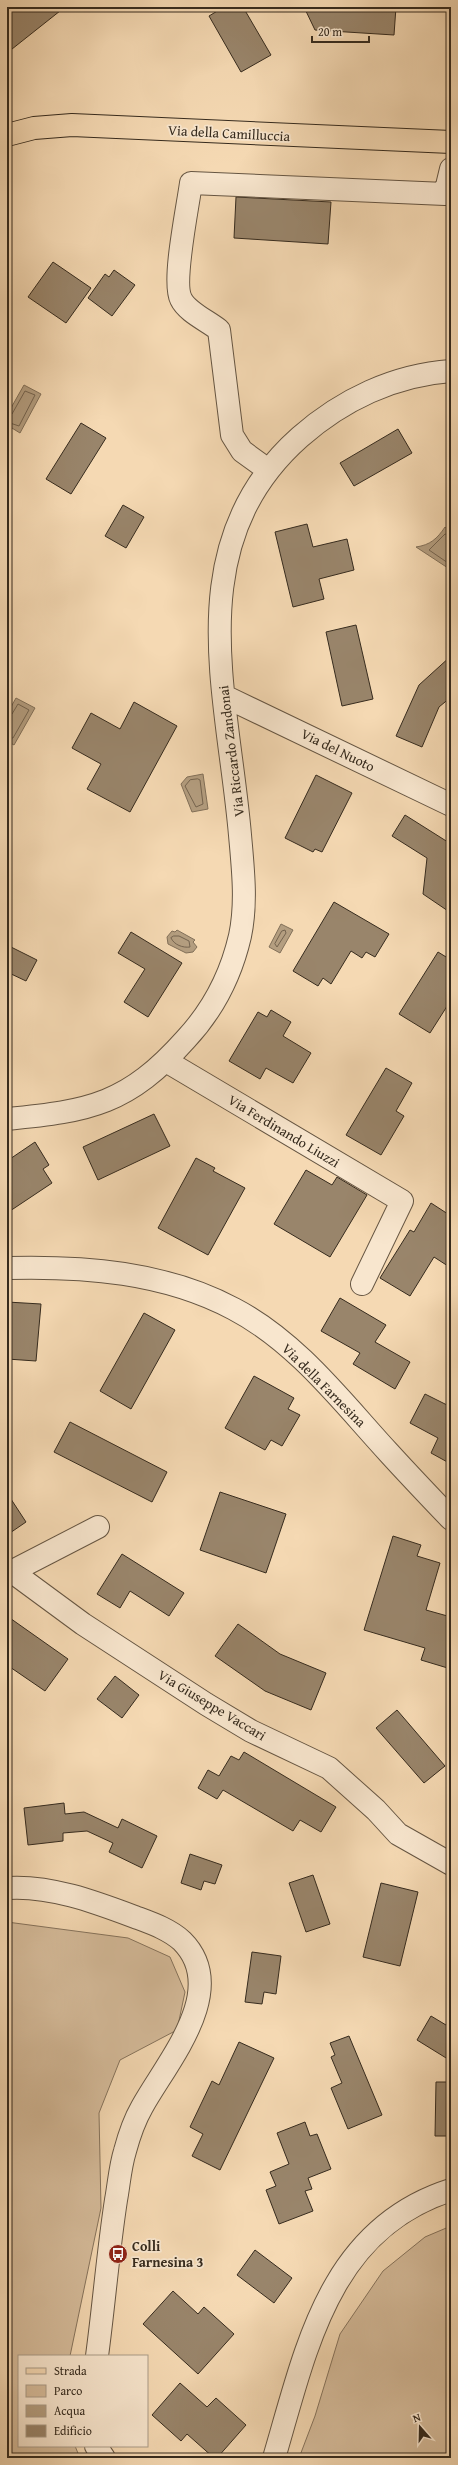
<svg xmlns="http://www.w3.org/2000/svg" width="458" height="2465" viewBox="0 0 458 2465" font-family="'Gentium Book Plus',serif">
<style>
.green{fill:#d5bb9a;stroke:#86735c}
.water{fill:#b49e80;stroke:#827059}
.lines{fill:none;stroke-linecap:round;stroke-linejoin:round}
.shore{stroke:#75644f;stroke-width:1}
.building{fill:#99856b;stroke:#362b1e}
.minor-casing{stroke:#665643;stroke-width:24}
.major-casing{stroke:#362b1e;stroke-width:24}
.minor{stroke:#f8e6ce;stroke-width:22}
.major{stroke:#f5d9b3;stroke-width:22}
.labels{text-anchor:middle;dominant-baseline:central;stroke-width:3.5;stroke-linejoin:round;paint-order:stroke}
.street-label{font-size:14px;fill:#362b1e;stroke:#f8e6ce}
.poi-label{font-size:14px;font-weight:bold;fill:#362b1e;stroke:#f8e6ce;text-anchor:start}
</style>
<rect width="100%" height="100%" fill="#f5d9b3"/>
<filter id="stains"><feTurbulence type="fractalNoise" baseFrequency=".005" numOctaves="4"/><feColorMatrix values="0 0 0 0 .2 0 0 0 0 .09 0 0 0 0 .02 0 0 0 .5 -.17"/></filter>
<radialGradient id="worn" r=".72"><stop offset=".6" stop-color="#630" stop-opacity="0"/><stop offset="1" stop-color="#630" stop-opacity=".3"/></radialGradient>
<path class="green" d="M7,1922L128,1938L170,1957L185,1992L177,2030L120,2060L99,2113L101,2208L70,2356H19V2446H75L80,2458H7Z
M451,2226V2458H299L315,2416L340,2334L383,2271L425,2237Z"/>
<path class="water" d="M24,385L41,394L20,433L7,425V415Z
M445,527L451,532V570L416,547C430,545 437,539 445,527Z
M16,698L35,708L14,745L7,741V714Z
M203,774L208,809L192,812L181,784L187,777Z
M281,924L293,930L280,953L269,947Z
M177,930L195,940L193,942L197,947L193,952L186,953L168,944L167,937L172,931L175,932Z"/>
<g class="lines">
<path class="shore" d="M7,416L12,414L25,391L35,395L19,426L7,422
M451,535L445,534L429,550L451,565
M7,715L12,714L18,704L29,710L13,738H7
M198,779L200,780L203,804L196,807L185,786L190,780Z
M282,931L285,930L286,933L277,947L275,944Z
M174,936H179L189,941L190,947C183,948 174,945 171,938Z"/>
</g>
<path class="building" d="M7,7H65L7,53Z
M224,7H243L271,55L241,72L209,16Z
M304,7H396L394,35L315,30Z
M236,197L331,202L328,244L234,238Z
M53,262L91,288L66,323L28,297Z
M114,270L135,285L112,316L88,298L105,274L109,277Z
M81,423L106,438L71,494L46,479Z
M398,429L412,453L354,486L340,463Z
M123,505L144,517L126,548L105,536Z
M307,524L313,547L347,539L354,570L319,579L324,599L293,607L275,532Z
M356,625L373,699L342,706L326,632Z
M451,656V697L439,707L422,747L396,736L419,685Z
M134,702L177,726L130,812L87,789L101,764L72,748L91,713L120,729Z
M316,775L352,793L322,852L315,849L313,852L285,838Z
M405,815L451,844V913L423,894L427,858L392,836Z
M334,902L389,934L375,957L366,952L362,958L351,951L331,984L323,978L318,986L293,971Z
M131,932L182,963L148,1017L124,1002L145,969L118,953Z
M7,945L37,960L26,981L7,972Z
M438,952L451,960V1000L430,1033L399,1014Z
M271,1010L291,1022L283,1036L311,1053L293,1083L266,1068L260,1079L229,1061L258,1012L267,1017Z
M386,1068L412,1083L396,1111L404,1116L381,1155L346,1135Z
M154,1114L170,1146L98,1180L83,1147Z
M35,1142L49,1165L43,1169L52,1183L7,1213V1161Z
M196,1158L215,1168L213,1171L245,1188L208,1255L158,1228Z
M306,1170L332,1185L337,1177L367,1195L330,1257L274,1224Z
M431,1203L451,1216V1268L434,1257L410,1296L380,1278L410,1230L414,1232Z
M340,1298L386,1325L375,1342L410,1362L395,1389L353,1364L360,1353L321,1331Z
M7,1302L41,1304L36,1361L7,1359Z
M144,1313L175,1330L131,1409L100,1391Z
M254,1376L294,1398L288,1409L300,1415L282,1446L271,1440L265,1450L225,1428Z
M425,1394L451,1407V1464L431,1453L438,1438L410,1423Z
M70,1422L167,1472L152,1502L54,1452Z
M220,1492L286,1514L266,1573L200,1550Z
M7,1493L26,1522L7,1535Z
M393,1536L421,1545L417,1556L440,1563L426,1610L451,1617V1669L421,1660L425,1648L364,1630Z
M122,1554L184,1593L169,1616L130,1591L120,1608L97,1594Z
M7,1616L68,1659L45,1691L7,1665Z
M238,1624L280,1654L326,1673L311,1710L265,1691L215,1656Z
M115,1676L139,1695L122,1718L97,1699Z
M397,1710L445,1766L424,1783L376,1728Z
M244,1752L336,1807L321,1832L300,1820L293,1831L223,1790L217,1799L198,1788L208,1770L219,1776L231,1756L239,1760Z
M64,1803L65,1814L84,1812L118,1828L122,1819L157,1836L142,1868L109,1852L113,1843L87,1831L63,1833V1841L28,1845L24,1808Z
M190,1854L222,1865L215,1884L204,1881L201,1890L181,1883Z
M313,1875L330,1924L306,1932L289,1883Z
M381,1883L418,1892L400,1966L363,1957Z
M252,1952L281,1956L276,1994L264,1992L262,2004L245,2002Z
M431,2016L451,2028V2061L417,2040Z
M349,2036L382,2115L348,2129L331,2088L342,2083L331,2057L335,2055L330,2043Z
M239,2042L274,2058L220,2170L192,2156L203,2134L190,2127L212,2081L219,2085Z
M436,2082H451V2136H435Z
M305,2122L310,2136L317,2134L331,2169L308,2178L312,2189L305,2191L313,2211L279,2224L266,2190L276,2186L270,2172L289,2164L277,2133Z
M255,2250L292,2278L274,2303L237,2275Z
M173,2291L198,2314L204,2307L234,2334L198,2374L143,2324Z
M180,2383L207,2407L216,2398L246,2425L217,2458H214L187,2434L181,2441L152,2415Z"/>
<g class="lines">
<g class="minor-casing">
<path id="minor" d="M268,470L242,451L232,435L219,330C208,321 187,312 181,299C172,282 188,206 191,183L445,194L451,169
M224,696L451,805
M166,1061L402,1201L362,1284
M7,1119C91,1111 128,1104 186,1039C213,1010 231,975 240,936C247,903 243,869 240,835C228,695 178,545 300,437C342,400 394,375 451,371
M7,1268C84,1266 165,1272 234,1309C297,1342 342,1402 389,1453C409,1475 430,1497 451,1519
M11,1571L83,1624L206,1704L251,1731L329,1768L376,1810L398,1834L451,1864
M7,1574L98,1527
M7,1888C50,1885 95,1902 135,1917C151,1923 169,1929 182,1941C231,1990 166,2063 142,2107C134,2121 129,2136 125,2151C120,2167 119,2184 116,2200C108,2252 104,2304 97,2356
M96,2446L104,2458
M274,2458C306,2350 328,2229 451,2190"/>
</g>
<g class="major-casing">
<path id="major" d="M7,135L34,128L72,125L451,142"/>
</g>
<use href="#minor" class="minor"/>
<use href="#major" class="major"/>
</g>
<defs>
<g id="bus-disc" transform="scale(1)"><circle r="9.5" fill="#8f2418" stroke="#f8e6ce"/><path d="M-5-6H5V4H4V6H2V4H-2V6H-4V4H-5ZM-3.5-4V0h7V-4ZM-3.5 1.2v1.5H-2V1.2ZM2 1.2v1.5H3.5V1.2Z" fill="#fff"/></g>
</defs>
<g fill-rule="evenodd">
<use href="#bus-disc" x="118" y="2254"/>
</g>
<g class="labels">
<g class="street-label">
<text transform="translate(229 133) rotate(3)">Via della Camilluccia</text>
<text transform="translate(338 750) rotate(26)">Via del Nuoto</text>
<text transform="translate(231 751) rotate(-97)">Via Riccardo Zandonai</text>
<text transform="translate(284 1131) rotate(31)">Via Ferdinando Liuzzi</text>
<text transform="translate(324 1385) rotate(45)">Via della Farnesina</text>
<text transform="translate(212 1705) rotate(31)">Via Giuseppe Vaccari</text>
</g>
<g class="poi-label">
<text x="132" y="2246">Colli<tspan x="132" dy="16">Farnesina 3</tspan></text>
</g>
</g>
<rect width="458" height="2465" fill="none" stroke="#f5d9b3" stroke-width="24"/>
<rect x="8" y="8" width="442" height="2449" fill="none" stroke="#362b1e" stroke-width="2"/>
<rect x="12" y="12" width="434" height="2441" fill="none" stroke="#362b1e"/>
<rect x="18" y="2355" width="130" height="92" fill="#f8e6ce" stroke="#aa9b88"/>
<rect x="26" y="2368" width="20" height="6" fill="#f5d9b3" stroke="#aa9b88"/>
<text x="54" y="2375" font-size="12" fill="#362b1e">Strada</text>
<rect x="26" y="2385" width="20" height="12" fill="#d5bb9a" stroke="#aa9b88"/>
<text x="54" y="2395" font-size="12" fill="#362b1e">Parco</text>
<rect x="26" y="2405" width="20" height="12" fill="#b49e80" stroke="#aa9b88"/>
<text x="54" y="2415" font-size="12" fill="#362b1e">Acqua</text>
<rect x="26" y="2425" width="20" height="12" fill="#99856b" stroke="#aa9b88"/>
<text x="54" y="2435" font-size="12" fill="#362b1e">Edificio</text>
<g transform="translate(420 2427) rotate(340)" stroke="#f8e6ce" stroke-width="3" paint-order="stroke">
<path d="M0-3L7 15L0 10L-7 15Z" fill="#362b1e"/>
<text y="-6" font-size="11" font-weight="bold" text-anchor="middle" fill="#362b1e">N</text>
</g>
<path d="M312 36v6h57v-6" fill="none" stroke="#362b1e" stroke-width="2"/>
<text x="318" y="36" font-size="12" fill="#362b1e" stroke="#f8e6ce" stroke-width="3" paint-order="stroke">20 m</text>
<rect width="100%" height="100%" filter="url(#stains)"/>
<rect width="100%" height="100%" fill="url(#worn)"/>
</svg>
